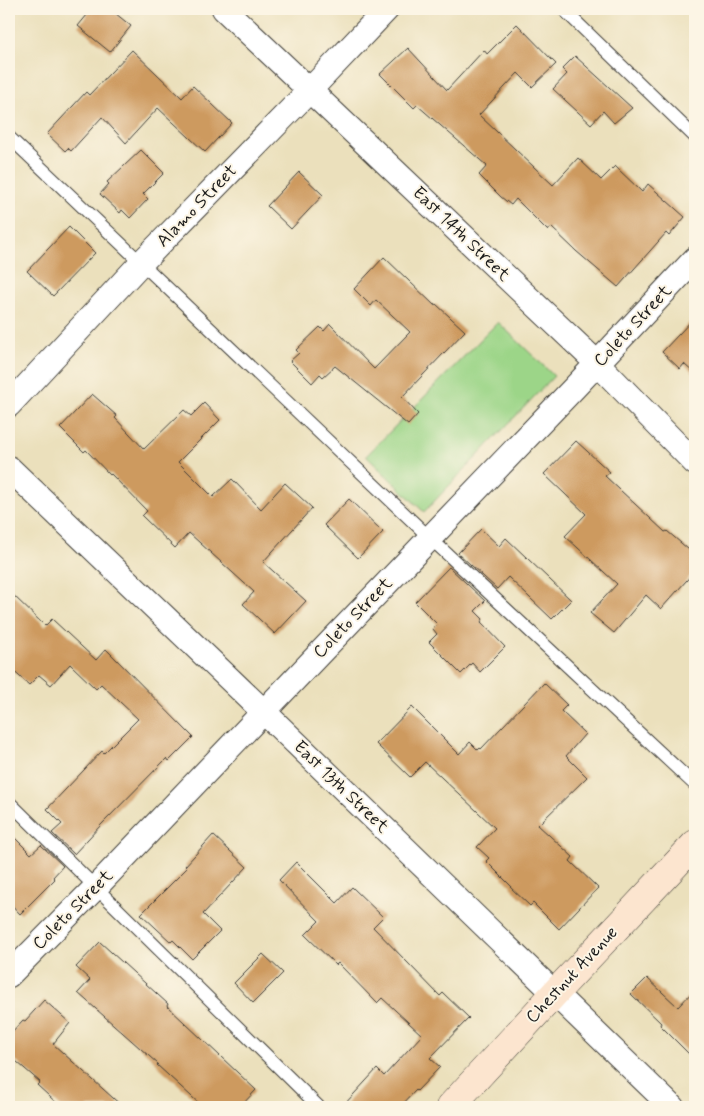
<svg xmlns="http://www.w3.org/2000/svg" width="704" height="1116" viewBox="0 0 704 1116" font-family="Mynerve,sans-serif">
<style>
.green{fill:#9cd588;stroke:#5c7852}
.building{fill:#cd9a5f}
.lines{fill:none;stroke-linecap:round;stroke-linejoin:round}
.lane-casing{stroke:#3b3934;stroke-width:14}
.street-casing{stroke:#3b3934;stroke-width:26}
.secondary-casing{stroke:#3b3934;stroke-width:29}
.lane{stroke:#fff;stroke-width:12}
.street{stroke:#fff;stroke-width:24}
.secondary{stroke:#fce5cf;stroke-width:28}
.labels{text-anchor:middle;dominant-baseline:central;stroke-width:4;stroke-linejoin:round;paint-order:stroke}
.street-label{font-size:18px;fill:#1c1c1c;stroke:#fcf5e5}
</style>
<rect width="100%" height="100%" fill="#fcf5e5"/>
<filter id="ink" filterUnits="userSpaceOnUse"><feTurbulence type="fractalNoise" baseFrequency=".02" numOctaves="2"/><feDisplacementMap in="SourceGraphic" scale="10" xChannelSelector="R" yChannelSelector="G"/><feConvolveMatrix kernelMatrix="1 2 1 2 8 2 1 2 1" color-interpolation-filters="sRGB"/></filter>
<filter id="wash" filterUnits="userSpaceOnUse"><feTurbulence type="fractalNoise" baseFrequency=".0096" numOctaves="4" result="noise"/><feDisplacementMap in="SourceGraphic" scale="20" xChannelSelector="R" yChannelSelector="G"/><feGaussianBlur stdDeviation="1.12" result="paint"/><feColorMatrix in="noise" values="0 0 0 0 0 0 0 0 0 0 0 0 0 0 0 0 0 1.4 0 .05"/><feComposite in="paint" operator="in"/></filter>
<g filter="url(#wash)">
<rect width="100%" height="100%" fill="#ebe0bc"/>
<path class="green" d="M498,322L554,376L424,512L366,456Z"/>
<g id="blocks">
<path class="building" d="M92,9H110L131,26L110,52L78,26Z
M517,24L556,64L532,87L518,73L479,115L553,185L578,158L601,180L615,166L642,192L648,184L685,217L669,236L666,233L618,287L576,251L551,227L548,231L516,199L511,205L501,197L479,175L487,166L417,105L414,108L380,74L408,48L447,90L484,50L487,54Z
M132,50L182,98L193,86L232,123L205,152L158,108L126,143L102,117L71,151L68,148L65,151L47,134L86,92L89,95Z
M575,56L632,108L614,123L603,111L591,124L553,89L567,74L562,69Z
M141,150L164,173L143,194L148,199L130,218L122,210L120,213L100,194L109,184L107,182Z
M299,172L323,195L291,229L267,206Z
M69,227L95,253L53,296L27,271Z
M384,257L435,306L436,304L465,331L402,397L418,414L408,425L335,366L323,377L320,374L312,383L290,361L299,353L296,350L320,327L324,331L330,324L374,369L410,332L376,300L371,306L354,289Z
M695,317V374L684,364L680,369L662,352Z
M92,394L117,416L115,418L144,449L184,410L191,416L204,403L220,420L178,462L213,497L232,479L261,509L285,483L312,508L263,562L306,601L275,634L243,604L254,592L189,533L175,548L142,516L147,511L111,474L110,475L86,450L84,452L60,428Z
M576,441L610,472L605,476L665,532L667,531L695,555V571L661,609L646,595L614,633L590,613L617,584L565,536L586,514L544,474Z
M349,499L383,532L358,558L324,525Z
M481,529L499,546L506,538L571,600L552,619L508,577L497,589L458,553Z
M449,567L485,601L475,611L483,619L481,622L505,647L480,672L472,663L461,674L429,642L437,634L433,629L437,624L415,602Z
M9,591L45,626L52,619L96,660L106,649L193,737L169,761L167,758L101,825L74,854L52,833L62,824L47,809L102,751L104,753L138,719L101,684L96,689L70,664L51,685L39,675L29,685L9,667Z
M544,683L567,705L561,711L585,734L566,756L587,777L538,825L573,857L570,861L598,888L559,929L533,903L530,906L510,887L511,886L486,861L489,858L477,847L495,828L425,762L410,777L376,744L412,707L459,754L470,742L478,750L480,748L481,749Z
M9,832L31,854L41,845L63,866L53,877L55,879L20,914L9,902Z
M213,835L247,867L203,914L220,931L192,959L173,940L171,942L141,914L187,868L185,866Z
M296,862L337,903L352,887L383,917L373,927L440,996L443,993L469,1018L430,1058L440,1067L417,1091L416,1090L400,1107H342L377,1069L384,1076L422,1035L382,998L377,1003L338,963L336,965L305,935L319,921L279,880Z
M100,942L168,1004L167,1006L256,1090L240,1107H203L157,1065L158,1064L78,993L90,980L76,967Z
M263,954L283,973L253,1003L234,983Z
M647,978L678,1007L695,989V1060L660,1025L661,1023L631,994Z
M44,1000L70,1023L53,1044L123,1107H61L37,1085L40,1082L9,1055V1035L23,1020L25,1021Z"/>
</g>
</g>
<g filter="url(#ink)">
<use href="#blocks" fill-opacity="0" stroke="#3b3934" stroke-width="1"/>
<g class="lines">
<g class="lane-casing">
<path id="lane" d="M563,9L695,137
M9,137L430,538L695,785
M9,802L319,1107"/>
</g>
<g class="street-casing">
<path id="street" d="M224,9L598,364L695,463
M9,405L141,263L310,90L387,9
M9,468L264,712L672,1107
M9,975L96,887L430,538L574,388L695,259"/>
</g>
<g class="secondary-casing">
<path id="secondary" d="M450,1107L554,994L695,844"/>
</g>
<use href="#lane" class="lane"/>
<use href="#street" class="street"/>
<use href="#secondary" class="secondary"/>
</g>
</g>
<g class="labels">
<g class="street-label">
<text transform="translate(197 206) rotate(-46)">Alamo Street</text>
<text transform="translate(461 234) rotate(44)">East 14th Street</text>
<text transform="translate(633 326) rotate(-47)">Coleto Street</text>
<text transform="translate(353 618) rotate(-46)">Coleto Street</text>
<text transform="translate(341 787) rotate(44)">East 13th Street</text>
<text transform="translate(73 910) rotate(-45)">Coleto Street</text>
<text transform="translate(572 975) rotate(-47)">Chestnut Avenue</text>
</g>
</g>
<rect width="704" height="1116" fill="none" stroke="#fcf5e5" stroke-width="30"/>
</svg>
